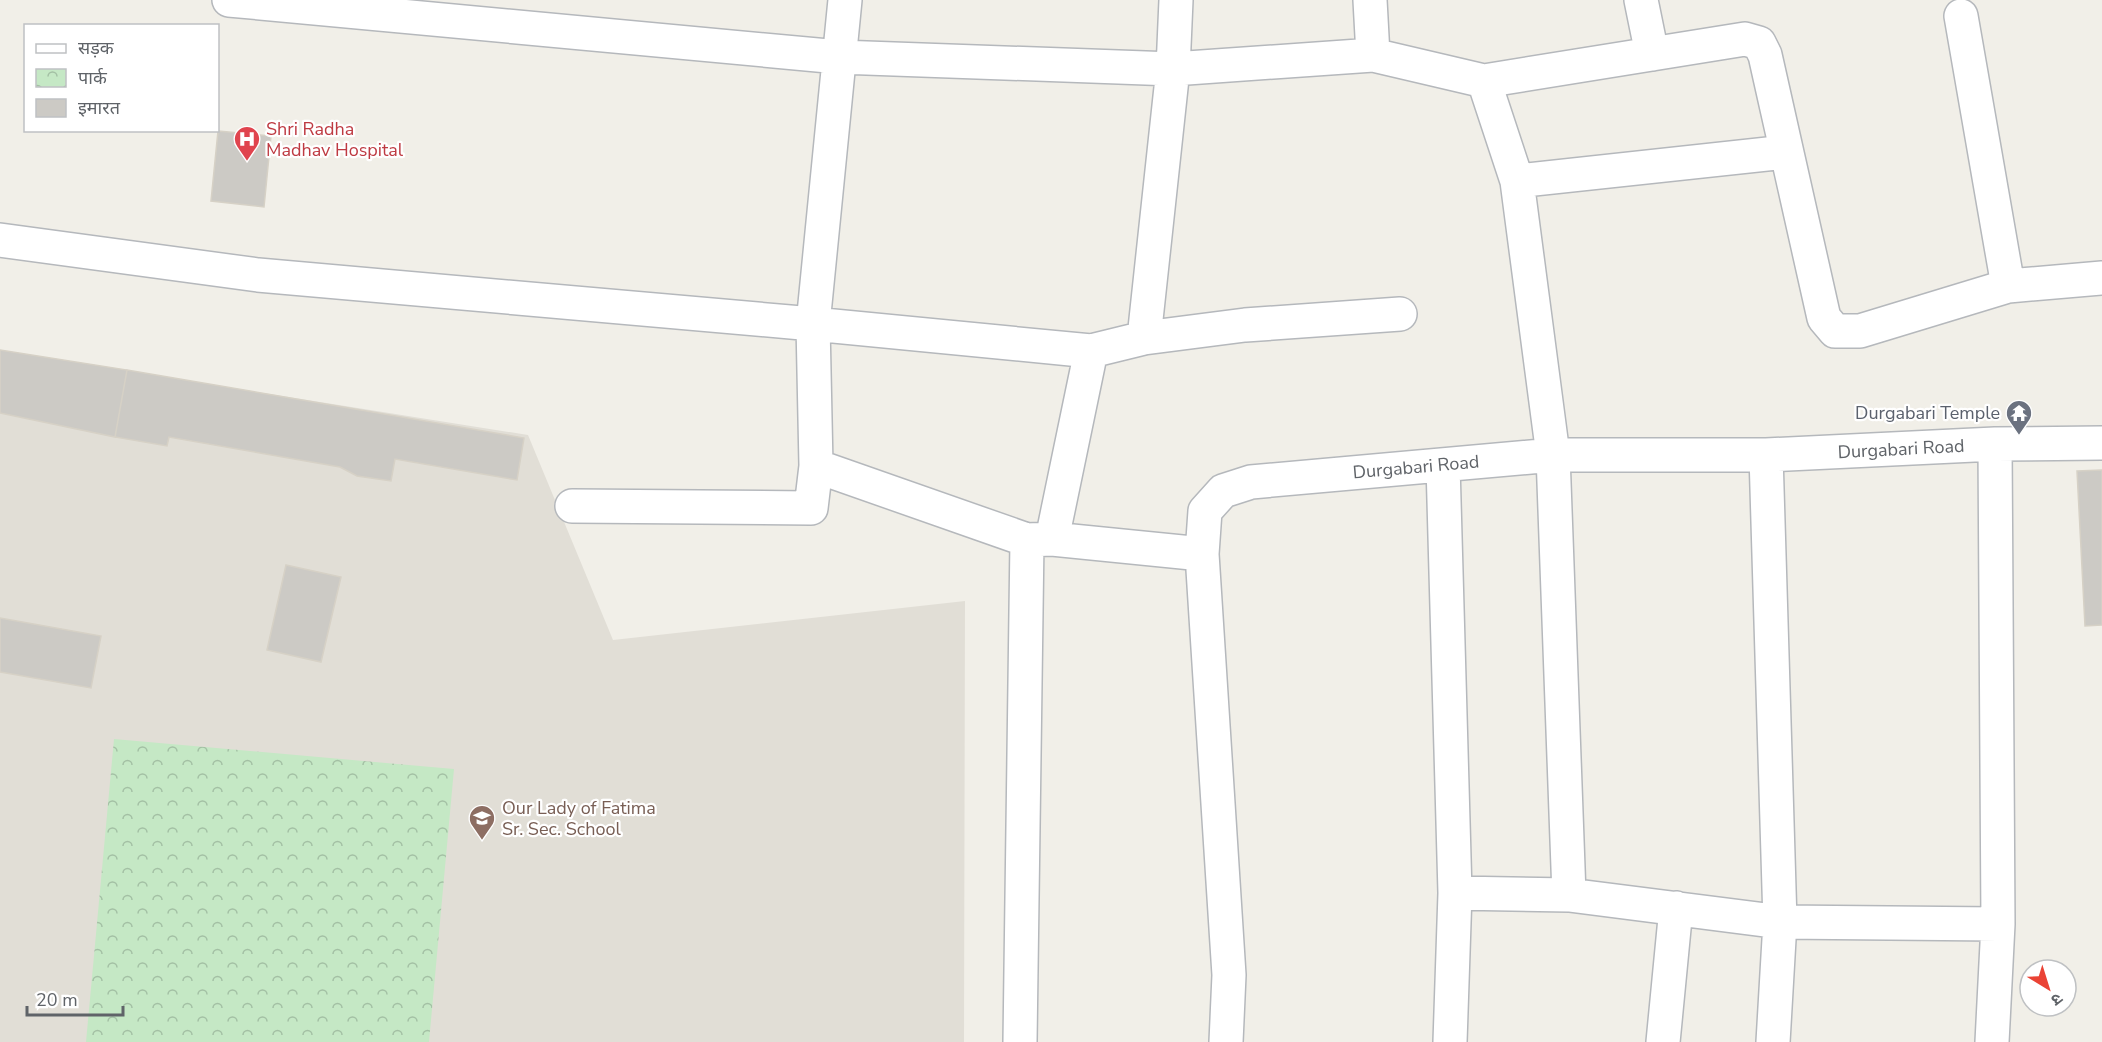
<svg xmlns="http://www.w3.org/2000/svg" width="2102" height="1042" viewBox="0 0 2102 1042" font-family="'Nunito Sans','Noto Sans Devanagari',sans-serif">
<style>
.education{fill:#e1ded6}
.park{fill:url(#park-crowns)}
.building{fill:#cccac5;stroke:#d6d1c6;stroke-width:1.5}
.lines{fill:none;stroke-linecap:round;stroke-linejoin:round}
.minor-casing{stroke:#b5b8bc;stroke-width:36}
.minor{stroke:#fff;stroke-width:33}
.labels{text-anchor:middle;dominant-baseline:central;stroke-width:4.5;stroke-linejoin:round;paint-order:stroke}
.health-label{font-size:18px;fill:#be3a42;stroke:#fff;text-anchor:start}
.worship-label{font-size:18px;fill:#5b616d;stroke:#fff;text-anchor:end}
.street-label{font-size:18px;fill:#5f6368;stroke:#fff}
.education-label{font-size:18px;fill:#785e54;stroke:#fff;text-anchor:start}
</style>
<defs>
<pattern id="park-crowns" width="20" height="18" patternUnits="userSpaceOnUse" patternTransform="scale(1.5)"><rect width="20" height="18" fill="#c5e8c5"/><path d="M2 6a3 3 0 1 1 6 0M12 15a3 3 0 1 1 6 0" fill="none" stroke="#a3c0a4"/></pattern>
</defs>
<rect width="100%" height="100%" fill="#f1efe8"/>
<path class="education" d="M0,351L528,435L613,640L965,601L964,1042H0Z"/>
<path class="park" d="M114,739L454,769L429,1042H86Z"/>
<path class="building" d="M218,131L271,136L264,207L211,201Z
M0,350L127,370L115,437L0,413Z
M127,370L524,438L517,480L395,459L391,481L357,476L340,467L169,437L167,446L115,437Z
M2102,470V625L2085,626L2077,471Z
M286,565L341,577L321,662L267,650Z
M0,618L101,636L91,688L0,672Z"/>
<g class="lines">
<g class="minor-casing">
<path id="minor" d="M229,0L839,57L1173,69L1176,0
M1370,0L1373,55
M1641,0L1652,54
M1961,16L2008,286
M1484,81L1517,181
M0,240L258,275L813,324L1091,351L1144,338L1245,325L1400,314
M1144,338L1173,69L1373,55L1484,81L1745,39L1759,43L1765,55L1824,318L1835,331H1860L2008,286L2102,278
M1766,455L1780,922L1998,924
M1443,465L1455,893L1450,1042
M816,466L1027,540L1052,539L1202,554
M572,506L811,508L816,466L813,324L845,0
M1052,539L1091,351
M1455,893L1569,895L1780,922L1773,1042
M1569,895L1553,455L1517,181L1785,152
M1020,1042L1027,540
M1226,1042L1229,975L1202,554L1205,511L1223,491L1251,482L1553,455H1766L1995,444L2102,443
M1663,1042L1676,908
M1992,1042L1998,924L1995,444"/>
</g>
<use href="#minor" class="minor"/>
</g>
<defs>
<g id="hospital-pin" transform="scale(1.35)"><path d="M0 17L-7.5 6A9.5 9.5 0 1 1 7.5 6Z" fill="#e0444e" stroke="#fff"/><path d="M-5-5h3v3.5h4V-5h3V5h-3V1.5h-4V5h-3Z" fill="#fff"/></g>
<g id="temple-pin" transform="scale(1.35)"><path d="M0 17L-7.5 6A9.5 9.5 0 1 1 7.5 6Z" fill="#6b7280" stroke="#fff"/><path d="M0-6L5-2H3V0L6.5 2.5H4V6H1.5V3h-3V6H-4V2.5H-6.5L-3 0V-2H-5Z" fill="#fff"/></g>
<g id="school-pin" transform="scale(1.35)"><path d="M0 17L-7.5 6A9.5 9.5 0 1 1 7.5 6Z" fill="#8d6e63" stroke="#fff"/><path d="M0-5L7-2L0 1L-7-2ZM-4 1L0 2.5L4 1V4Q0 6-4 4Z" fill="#fff"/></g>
</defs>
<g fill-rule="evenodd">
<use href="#hospital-pin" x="247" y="139"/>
<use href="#temple-pin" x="2019" y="413"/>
<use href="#school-pin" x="482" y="818"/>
</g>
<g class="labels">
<g class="health-label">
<text x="266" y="129">Shri Radha<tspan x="266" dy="21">Madhav Hospital</tspan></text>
</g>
<g class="worship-label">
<text x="2000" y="413">Durgabari Temple</text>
</g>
<g class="street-label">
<text transform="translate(1901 449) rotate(-3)">Durgabari Road</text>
<text transform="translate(1416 467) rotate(-5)">Durgabari Road</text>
</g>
<g class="education-label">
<text x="502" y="808">Our Lady of Fatima<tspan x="502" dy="21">Sr. Sec. School</tspan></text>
</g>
</g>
<rect x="24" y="24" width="195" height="108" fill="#ffffff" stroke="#bfc1c3" stroke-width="1.5"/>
<rect x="36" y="44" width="30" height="9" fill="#ffffff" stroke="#bfc1c3" stroke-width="1.5"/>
<text x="78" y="54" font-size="18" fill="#5f6368">सड़क</text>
<rect x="36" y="69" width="30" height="18" fill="url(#park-crowns)" stroke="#bfc1c3" stroke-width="1.5"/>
<text x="78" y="84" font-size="18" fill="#5f6368">पार्क</text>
<rect x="36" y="99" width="30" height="18" fill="#cccac5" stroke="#bfc1c3" stroke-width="1.5"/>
<text x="78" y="114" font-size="18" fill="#5f6368">इमारत</text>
<g transform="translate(2048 988) rotate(142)"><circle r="28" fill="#ffffff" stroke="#bfc1c3" stroke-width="1.5"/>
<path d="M0-4.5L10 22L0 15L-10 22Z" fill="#ea4335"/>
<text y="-9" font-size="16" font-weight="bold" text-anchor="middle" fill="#5f6368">उ</text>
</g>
<path d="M27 1006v9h96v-9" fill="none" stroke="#5f6368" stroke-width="3"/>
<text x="36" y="1006" font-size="18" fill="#5f6368" stroke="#ffffff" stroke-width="4.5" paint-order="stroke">20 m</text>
</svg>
